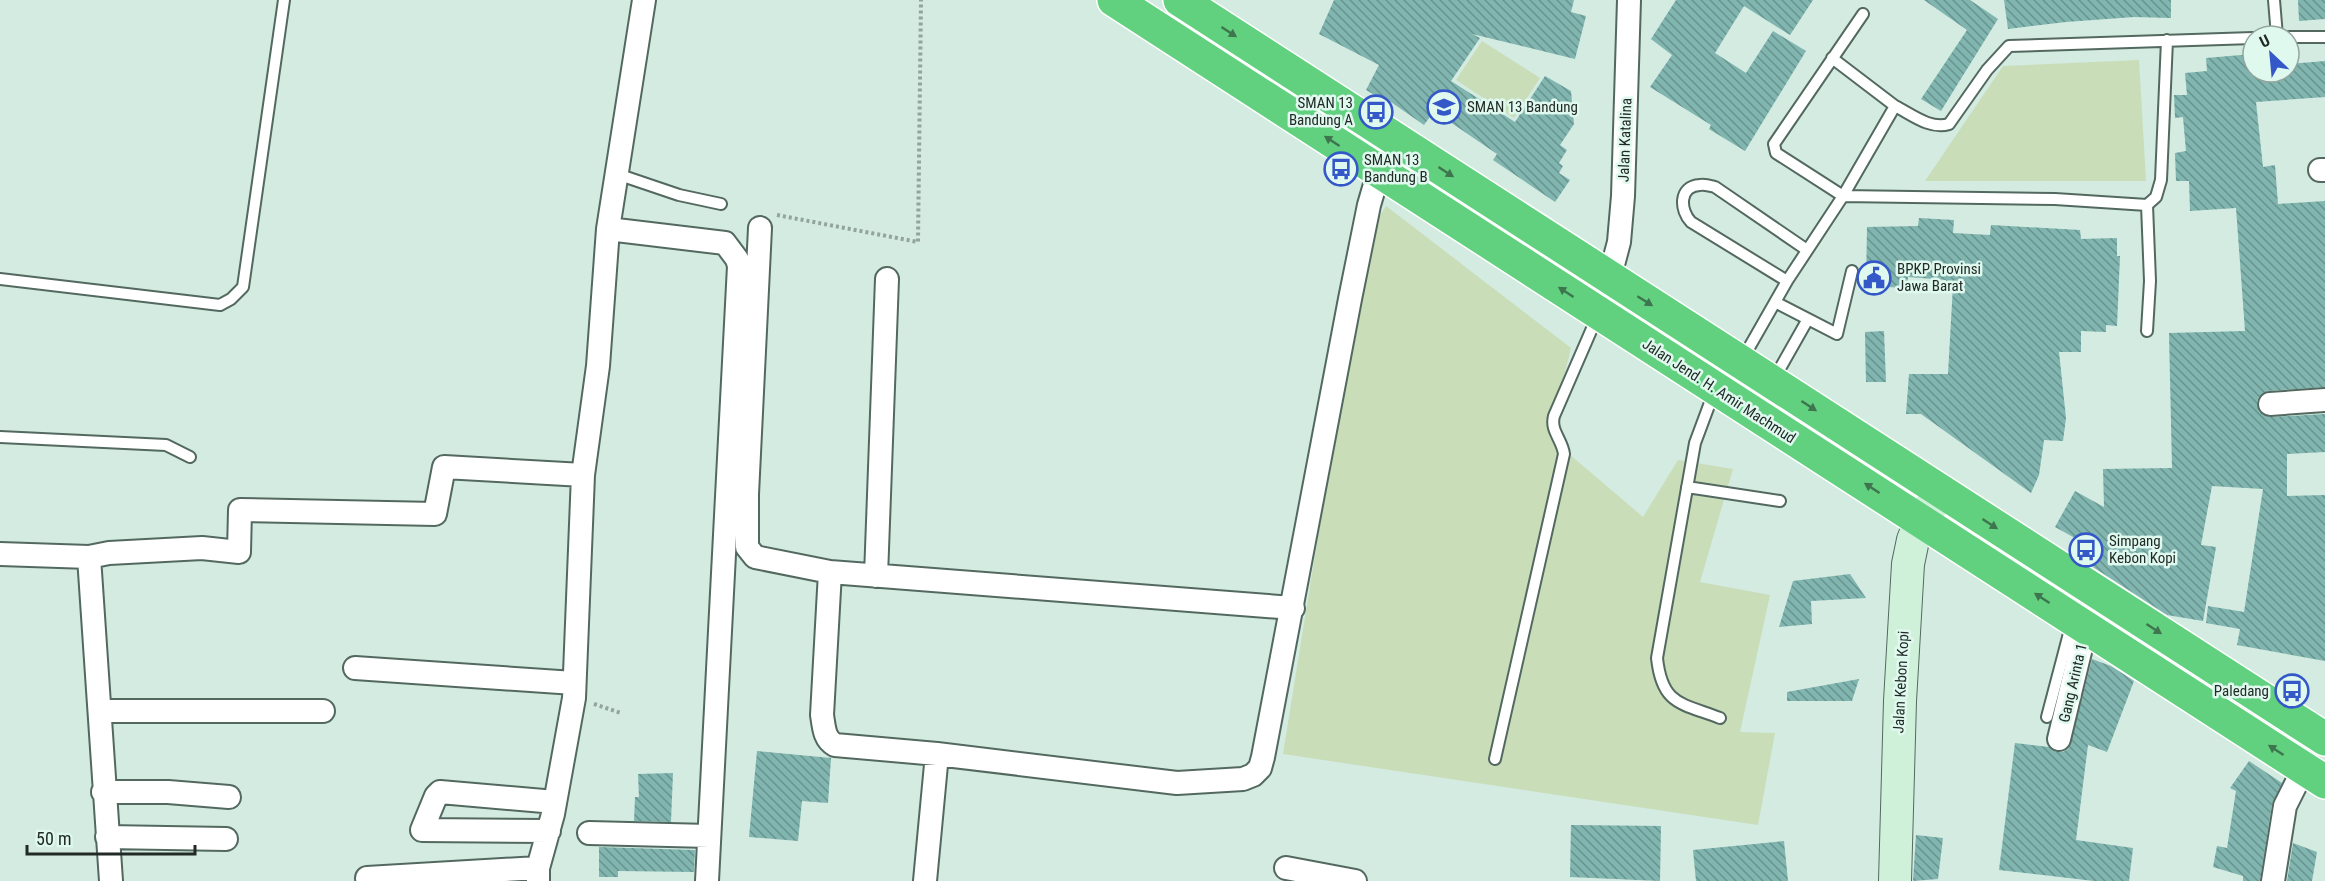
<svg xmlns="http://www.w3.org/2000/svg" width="2325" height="881" viewBox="0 0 2325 881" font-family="'Roboto Condensed',sans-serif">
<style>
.green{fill:#c9ddb9}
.building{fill:url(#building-back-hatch)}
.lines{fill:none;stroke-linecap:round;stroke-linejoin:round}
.lane-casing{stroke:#536960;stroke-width:14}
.street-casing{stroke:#536960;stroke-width:26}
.secondary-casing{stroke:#536960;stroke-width:34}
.highway-casing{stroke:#fff;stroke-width:36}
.path{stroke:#92a49d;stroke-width:4;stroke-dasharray:3 3;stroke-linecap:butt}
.lane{stroke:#fff;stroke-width:10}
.street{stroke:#fff;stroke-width:22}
.secondary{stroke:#d0f1d9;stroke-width:32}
.highway{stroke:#61d17f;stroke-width:33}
.oneway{fill:#3e754f}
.labels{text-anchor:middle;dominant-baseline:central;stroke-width:5;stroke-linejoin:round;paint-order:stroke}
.poi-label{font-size:15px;fill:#212a27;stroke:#e0f9ef;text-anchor:start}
.street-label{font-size:15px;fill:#212a27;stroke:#e0f9ef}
</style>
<defs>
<pattern id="building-back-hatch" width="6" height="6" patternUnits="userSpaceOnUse" patternTransform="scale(1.5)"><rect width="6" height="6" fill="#80b5b0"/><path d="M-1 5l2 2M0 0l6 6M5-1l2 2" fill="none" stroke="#68938f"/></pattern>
</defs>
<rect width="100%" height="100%" fill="#d3ebe1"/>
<path class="green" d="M1482,41L1540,78L1514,118L1456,80Z
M2139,60L2146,181H1925L2003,66Z
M1386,206L1571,348L1549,437L1643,517L1678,460L1733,469L1700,582L1770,595L1740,732L1775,733L1758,825L1283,754L1366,238Z"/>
<path class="building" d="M1334,0H1574L1571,12L1586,16L1575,59L1472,34L1480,38L1451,81L1515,122L1545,76L1571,91L1574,124L1560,145L1567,150L1559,163L1563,166L1559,173L1570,180L1555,202L1493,160L1497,154L1434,111L1424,125L1388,100L1387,102L1366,90L1379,65L1319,34Z
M1676,0H1813L1790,35L1744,6L1715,53L1746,73L1773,31L1806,51L1745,151L1709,129L1711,125L1650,87L1672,55L1651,39Z
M1924,0H1970L1998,19L1941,111L1921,99L1967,30Z
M2004,0H2171V18L2134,17L2066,22L2008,29Z
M2298,0H2325V19L2299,21Z
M2253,54V72H2289V64L2325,61V97L2256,102L2263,167L2275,165L2278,204L2325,201V387L2268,391L2258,398L2257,404L2259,412L2270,417L2325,414V452L2287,454V496L2325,495V661L2237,645L2240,629L2206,623L2208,606L2244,612L2263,489L2212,486L2201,545L2216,547L2203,621L2167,615L2093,567L2102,553L2055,527L2075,491L2104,507L2103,469L2172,468L2169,333L2245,331L2236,208L2190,211L2189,181H2176L2175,153L2186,151L2183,117L2175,118L2174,95H2187L2185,73L2207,71L2206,58Z
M1919,218L1954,220L1953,233L1990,235L1991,225L2080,230L2081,239L2117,238V256H2120L2117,326L2106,325V332L2081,331V352H2059L2066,418L2063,441L2044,440L2039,475L2031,493L1921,414H1906L1909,374H1948L1953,285H1946V280L1908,277L1907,288L1866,286L1867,227L1918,226Z
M1884,331L1886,382H1866L1865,332Z
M1850,574L1866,598L1811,601L1812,624L1779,627L1793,581Z
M2092,659L2111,666L2134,681L2107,752L2088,745L2076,840L2133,848L2129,881H2094L1999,870L2015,743L2049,747L2056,752H2063L2069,748Z
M1859,679L1852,701H1787V692Z
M757,751L831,758L828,803L802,801L798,841L749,837Z
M2249,761L2282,783L2272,804L2260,881H2243V876L2213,867L2217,846L2227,848L2236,791L2230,788Z
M673,773L671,822L634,821L635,797H639L638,774Z
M1571,825L1661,826L1660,881L1570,877Z
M1916,835L1943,838L1938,879L1913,881Z
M1784,841L1788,881H1696L1693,850Z
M2293,843L2317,852L2312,881H2287Z
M599,847L695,850L694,872L618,871V877H599Z"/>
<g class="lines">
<g class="lane-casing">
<path id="lane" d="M2274,0L2277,36
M1863,14L1774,144L1776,153L1843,196L2055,199L2147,205L2156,197L2161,180L2167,40
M2289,37H2325
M1832,58L1895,106
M617,174L679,195L721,204
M2147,205L2150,281L2147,331
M0,279L220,305L231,299L243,287L284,0
M1787,281L1691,222C1680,211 1678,186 1700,185C1705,184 1711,186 1715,187L1807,250
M1775,302L1837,334L1852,271
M1742,360L1787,281L1843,196L1895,106C1911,114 1930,130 1949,124L1987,70L2009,46L2253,38
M1774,379L1808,319
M1714,392L1695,443L1657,658C1662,705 1681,703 1720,718
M0,437L166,445L190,457
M1687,487L1780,501
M2047,717L2072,622
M1495,759L1564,454C1562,439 1550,431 1554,416L1597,317"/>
</g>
<g class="street-casing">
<path id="street" d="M2320,170H2325
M760,228L747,494V547L755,557L830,572L1293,608
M608,229L725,243L737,259L739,266C727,471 717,676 707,881
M1604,275L1614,261L1619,242L1623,196L1629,0
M2270,404L2325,400
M0,554L89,557L109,553L202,548L239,552L240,510L435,514L444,467L583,475
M89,557L111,881
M830,572L822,715C824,727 824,739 835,745L937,754L1177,783L1243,779L1253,775L1260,768L1263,757L1350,299L1369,205L1379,171
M876,576L887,279
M355,668L574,683
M101,711H323
M2059,739L2086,627
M103,792H168L229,797
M549,831L422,830L436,796L440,792L555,802
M589,833L709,836
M107,837L226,839
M1286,868L1355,881
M367,878L538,868
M538,881V868L553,814L574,698L583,475L598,366L608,229L644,0
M925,881L937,754
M2273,881L2285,806L2304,768"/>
</g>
<g class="secondary-casing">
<path id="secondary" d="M1895,881L1900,701L1908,564L1913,540L1921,520L1941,492"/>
</g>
<g class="highway-casing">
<path id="highway" d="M1114,0L2325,782
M1180,0L2325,739"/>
</g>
<path class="path" d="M777,215L918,242L921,0
M594,704L621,713"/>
<use href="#lane" class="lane"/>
<use href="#street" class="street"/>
<use href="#secondary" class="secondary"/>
<use href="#highway" class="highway"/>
</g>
<defs><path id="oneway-solid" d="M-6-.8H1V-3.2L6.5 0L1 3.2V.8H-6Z" transform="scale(1.5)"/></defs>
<g class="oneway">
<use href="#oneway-solid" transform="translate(1229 32) rotate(33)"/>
<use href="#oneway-solid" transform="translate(1332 141) rotate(-147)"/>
<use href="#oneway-solid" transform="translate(1446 172) rotate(33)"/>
<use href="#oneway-solid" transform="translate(1566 292) rotate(-147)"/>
<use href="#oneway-solid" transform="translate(1645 301) rotate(32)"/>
<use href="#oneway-solid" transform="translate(1809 406) rotate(33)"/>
<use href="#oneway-solid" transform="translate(1872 488) rotate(-147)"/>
<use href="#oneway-solid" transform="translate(1990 524) rotate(33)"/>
<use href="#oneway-solid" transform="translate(2042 598) rotate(-147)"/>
<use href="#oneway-solid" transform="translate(2154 629) rotate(33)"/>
<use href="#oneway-solid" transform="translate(2276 750) rotate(-147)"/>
</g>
<defs>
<g id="school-ring" transform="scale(1.725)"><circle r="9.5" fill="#e0f9ef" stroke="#3558c9" stroke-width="1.5"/><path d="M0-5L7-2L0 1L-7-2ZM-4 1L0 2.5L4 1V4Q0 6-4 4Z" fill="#3558c9"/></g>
<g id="bus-ring" transform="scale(1.725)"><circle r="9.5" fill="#e0f9ef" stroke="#3558c9" stroke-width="1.5"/><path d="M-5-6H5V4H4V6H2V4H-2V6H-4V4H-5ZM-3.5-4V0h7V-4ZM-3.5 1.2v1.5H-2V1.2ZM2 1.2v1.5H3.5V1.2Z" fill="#3558c9"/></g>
<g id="civic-ring" transform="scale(1.725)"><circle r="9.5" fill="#e0f9ef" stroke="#3558c9" stroke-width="1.5"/><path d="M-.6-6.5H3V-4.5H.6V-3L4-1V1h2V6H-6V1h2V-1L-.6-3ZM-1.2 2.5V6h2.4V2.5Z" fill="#3558c9"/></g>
</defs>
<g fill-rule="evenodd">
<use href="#school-ring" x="1444" y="107"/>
<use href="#bus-ring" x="1376" y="112"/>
<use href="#bus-ring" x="1341" y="169"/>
<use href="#civic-ring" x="1874" y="278"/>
<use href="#bus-ring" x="2086" y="550"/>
<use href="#bus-ring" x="2292" y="691"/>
</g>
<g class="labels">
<g class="poi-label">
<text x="1353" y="103" text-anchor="end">SMAN 13<tspan x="1353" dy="17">Bandung A</tspan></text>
<text x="1467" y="107">SMAN 13 Bandung</text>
<text x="1364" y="160">SMAN 13<tspan x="1364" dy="17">Bandung B</tspan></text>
<text x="1897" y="269">BPKP Provinsi<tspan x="1897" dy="17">Jawa Barat</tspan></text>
<text x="2109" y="541">Simpang<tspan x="2109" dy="17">Kebon Kopi</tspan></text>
<text x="2269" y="691" text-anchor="end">Paledang</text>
</g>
<g class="street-label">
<text transform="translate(1625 140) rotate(-88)">Jalan Katalina</text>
<text transform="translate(1719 391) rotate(33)">Jalan Jend. H. Amir Machmud</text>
<text transform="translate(1901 682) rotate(-87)">Jalan Kebon Kopi</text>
<text transform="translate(2073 683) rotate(-77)">Gang Arinta 1</text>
</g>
</g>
<g transform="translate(2271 54) rotate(334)"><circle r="28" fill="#e0f9ef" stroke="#94a69f" stroke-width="1.5"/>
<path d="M0-4.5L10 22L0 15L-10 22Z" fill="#3558c9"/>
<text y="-9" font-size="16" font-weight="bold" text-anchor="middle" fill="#212a27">U</text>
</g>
<path d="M27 845v9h168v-9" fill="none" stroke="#212a27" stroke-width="3"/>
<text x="36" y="845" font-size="18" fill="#212a27" stroke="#e0f9ef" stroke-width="4.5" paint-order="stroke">50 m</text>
</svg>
